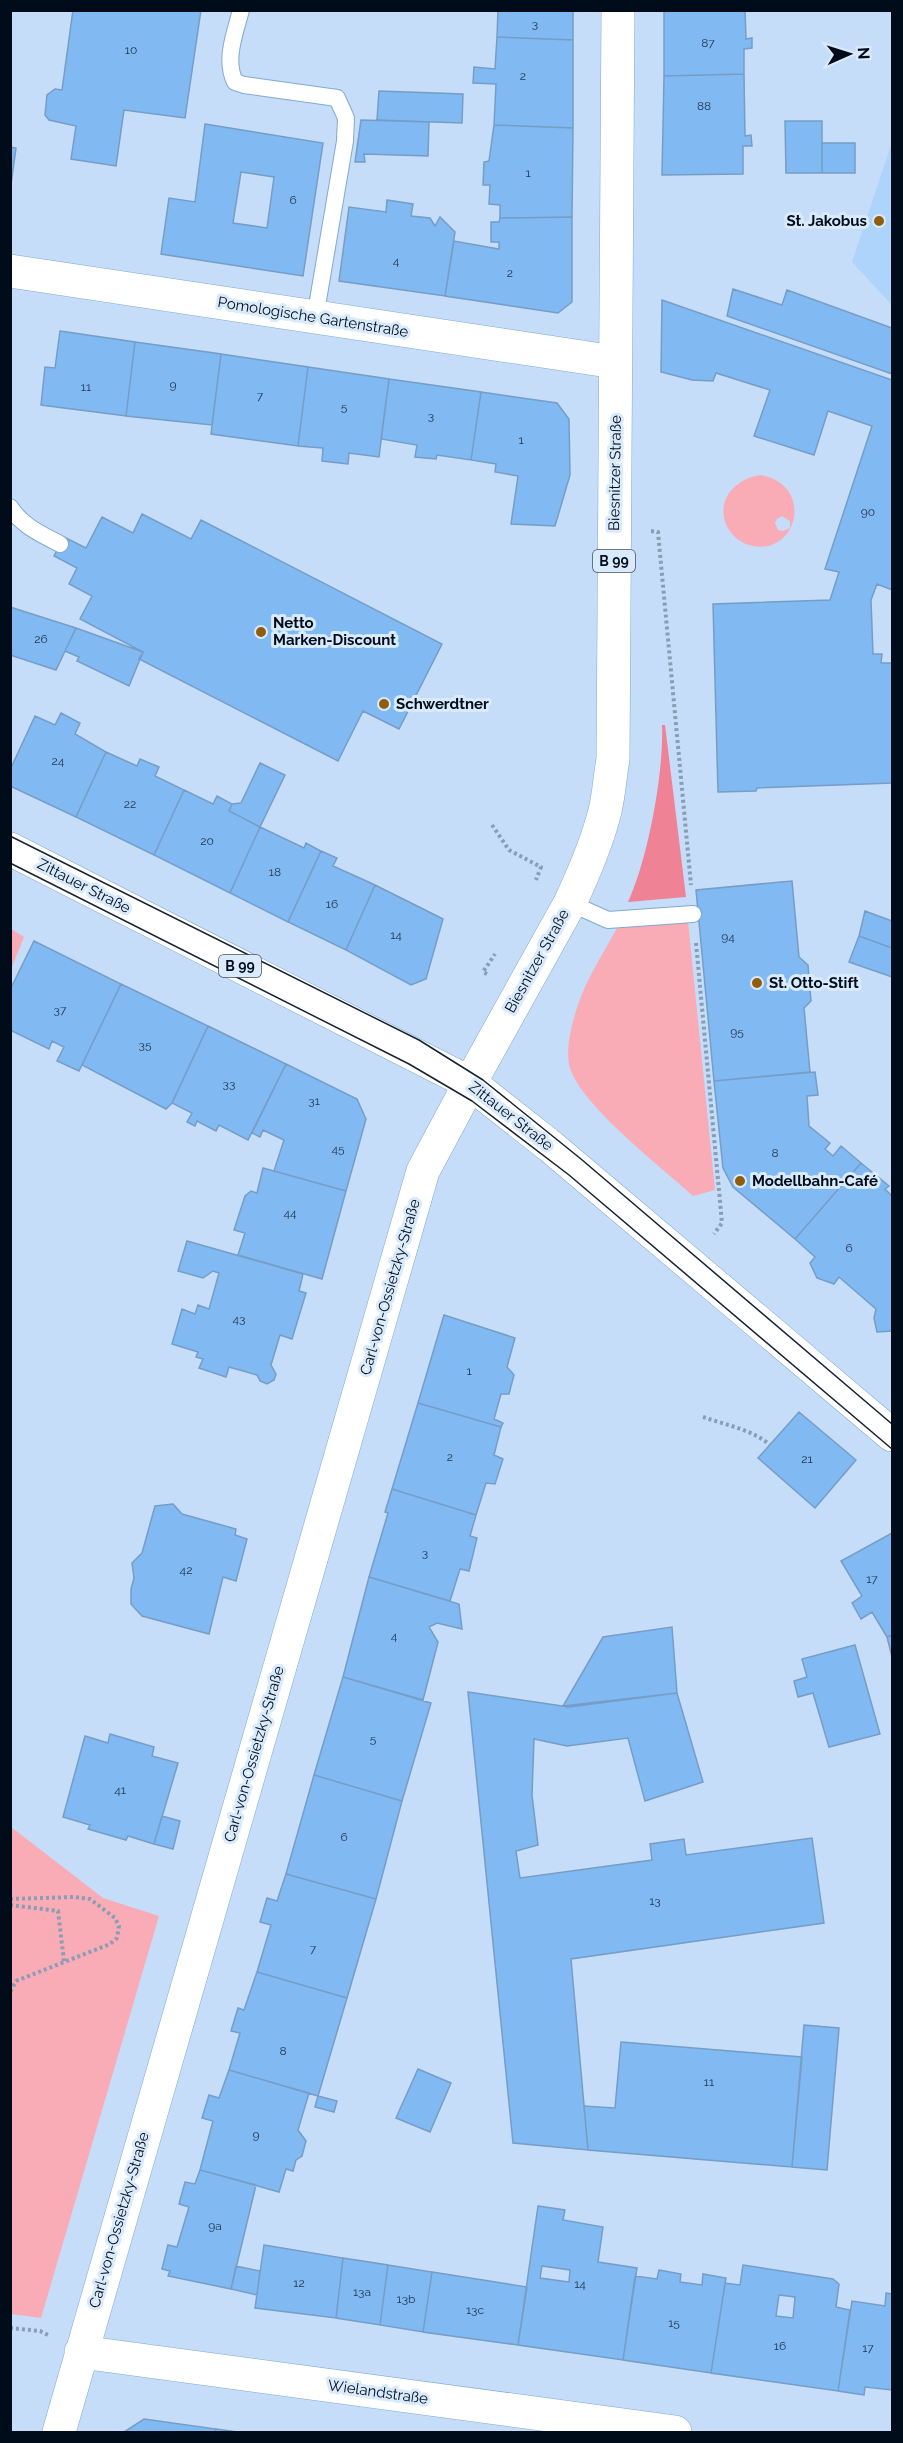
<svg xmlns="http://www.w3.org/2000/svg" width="903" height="2443" viewBox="0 0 903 2443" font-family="Raleway,sans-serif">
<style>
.built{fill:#afd4fb}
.green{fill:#f9abb6;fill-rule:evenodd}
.forest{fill:#f08295}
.building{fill:#81b9f2;stroke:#769dc6;stroke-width:1.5;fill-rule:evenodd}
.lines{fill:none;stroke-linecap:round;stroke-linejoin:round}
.lane-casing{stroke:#81a9d2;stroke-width:18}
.street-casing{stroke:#81a9d2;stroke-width:34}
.primary-casing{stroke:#81a9d2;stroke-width:34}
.path{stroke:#899db4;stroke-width:4;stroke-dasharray:3 3;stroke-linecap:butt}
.lane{stroke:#fff;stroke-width:16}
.street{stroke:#fff;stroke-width:33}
.primary{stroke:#fff;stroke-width:33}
.tram{stroke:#162333;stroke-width:1.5}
.poi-dot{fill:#905d0e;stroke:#d9eafb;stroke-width:2}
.labels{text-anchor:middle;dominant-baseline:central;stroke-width:6;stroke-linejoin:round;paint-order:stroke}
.number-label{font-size:12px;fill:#213751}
.shield{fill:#d9eafb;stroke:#424f5e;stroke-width:1.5}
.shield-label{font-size:14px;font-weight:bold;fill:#010c1b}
.poi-label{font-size:15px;font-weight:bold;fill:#010c1b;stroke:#d9eafb;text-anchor:start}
.street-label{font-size:15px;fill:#010c1b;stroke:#d9eafb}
</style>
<rect width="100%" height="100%" fill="#c5ddf8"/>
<path class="built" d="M892,142V305L852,262Z"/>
<path class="green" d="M761,475C816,485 797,559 749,545C739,542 730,534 726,524C716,498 737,478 761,475ZM782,516L790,521V528L783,531L778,530L775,523L777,519Z
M688,921L715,1190L693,1196C663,1168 576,1102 569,1064C566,1045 572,1023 578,1005C586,980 604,952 617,928Z
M11,929L24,937L11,969Z
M11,1827L103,1898L159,1916L41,2318L11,2314Z"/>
<path class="forest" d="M662,725H665L686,897L628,902C648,859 664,772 662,725Z"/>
<path class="building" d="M73,10H201L185,118L124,110L116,166L71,159L76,126L49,120L45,115L47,95L55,89L62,90Z
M498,10H573V40L497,37Z
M664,10H745L746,39L752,38V48L744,49V74L664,76Z
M497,37L573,40V128L494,125L496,84L473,83L474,67L495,69Z
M744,74L745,136L751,135L752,146H743V174L662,175L664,76Z
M379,91L463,94L462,123L377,120Z
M361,120L429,122L428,156L364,154L365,162H355Z
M785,121H822V173H786Z
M205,124L323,143L303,276L161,254L169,198L195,202ZM241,172L274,177L267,228L233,223Z
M494,125L573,128L572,217L500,218V205L489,204L490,185H483L484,162L489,161Z
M822,143H855V173H822Z
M10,147L16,148L10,192Z
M387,200L413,204L411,216L430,218L435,226L440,217L455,232L445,296L339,281L349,207L386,212Z
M572,217V302L558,313L445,296L454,241L499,249V242H491V222H499L500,218Z
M733,289L782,305L787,290L892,328V374L727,316Z
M662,300L892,380V590L877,584L871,600L873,654H882L881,663H892V783L757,788L756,791L718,792L713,604L830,600L839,572L825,569L872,426L828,411L814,455L754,436L770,390L716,373L713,381L692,380L661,372Z
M60,331L135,342L126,416L41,405L45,367L55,368Z
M135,342L221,354L212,425L126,416Z
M221,354L308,367L298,446L211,434Z
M308,367L389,379L379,457L349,453L348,464L322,461L323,448L298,446Z
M389,379L481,392L471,460L437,455L436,459L415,457L417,445L381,439Z
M481,392L557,403L569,419L570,475L555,526L511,524L518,476L495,472L496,464L471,460Z
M142,514L191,539L201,520L442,644L399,729L363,711L338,761L139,659L143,652L80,619L92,596L69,584L77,568L54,556L64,537L86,548L102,517L133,533Z
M10,607L76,628L56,670L10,655Z
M76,628L143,652L129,686L77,661L79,657L65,651Z
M61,713L80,723L75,734L106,752L76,817L10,786V770L35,716L55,725Z
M106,752L137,766L140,759L159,767L155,776L184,790L154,855L76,817Z
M260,763L285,775L260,827L229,811L232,804L241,803Z
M184,790L213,804L217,796L232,804L229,811L260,827L230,893L154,855Z
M260,827L304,848L306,843L321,851L288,922L230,893Z
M321,851L337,858L333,866L375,885L346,950L288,922Z
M792,881L799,957L808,965L811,1001L804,1008L810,1072L714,1081L696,890Z
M375,885L443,919L426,979L411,985L346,950Z
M865,911L892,921V948L859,936Z
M859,936L892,948V977L849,962Z
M34,941L121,984L79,1071L57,1061L64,1047L52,1041L49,1049L10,1030V990Z
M121,984L208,1026L172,1103L166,1109L82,1065Z
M208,1026L286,1064L248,1140L219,1125L216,1131L197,1121L195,1126L187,1122L192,1113L172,1103Z
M286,1064L357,1099L366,1119L346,1191L274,1171L284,1140L263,1130L260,1137L252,1133Z
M815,1072L818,1095L807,1096L809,1126L830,1143L825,1149L833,1156L841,1146L861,1163L795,1239L733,1187L723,1168L714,1081Z
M861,1163L889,1186L885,1189L892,1196V1331L877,1332L874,1318L876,1309L839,1277L834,1284L817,1278L810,1263L815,1257L795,1239Z
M263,1168L346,1191L322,1279L238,1255L245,1233L234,1230L245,1196L251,1191L257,1193Z
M187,1241L303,1274L299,1291L306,1293L292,1339L280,1335L271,1365L276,1374L274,1380L267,1384L260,1381L257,1375L229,1367L226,1377L199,1368L203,1359L196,1357L198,1352L172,1344L182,1309L195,1314L198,1305L209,1309L219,1273L213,1271L203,1278L178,1271Z
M444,1315L515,1338L507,1367L514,1375L509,1394H501L494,1419L503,1423L501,1427L418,1403Z
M418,1403L501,1427L494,1455L503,1459L495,1484L486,1483L476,1515L392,1489Z
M799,1412L856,1460L815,1508L758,1458Z
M392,1489L476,1515L470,1536L477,1538L469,1571L460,1569L450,1601L369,1577L388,1513L385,1512Z
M173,1504L182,1514L236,1529L235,1535L247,1539L236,1581L223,1577L209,1634L142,1616L131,1604V1589L134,1578L132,1563L142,1553L155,1506Z
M892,1533V1635L887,1637L872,1612L861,1619L852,1603L862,1596L841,1561Z
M369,1577L459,1604L462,1629L437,1623L429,1627L438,1642L423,1700L343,1677Z
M672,1627L677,1693L563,1706L603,1637Z
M892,1635V1657L887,1637Z
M855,1645L880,1734L829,1747L813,1693L798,1697L794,1681L807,1677L802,1659Z
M343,1677L431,1703L402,1801L314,1775Z
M468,1692L569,1707L677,1693L703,1782L645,1801L628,1738L567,1746L534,1739L532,1795L538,1845L516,1851L520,1878L652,1860L650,1844L684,1839L686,1855L812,1838L824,1923L571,1959L588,2150L513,2143Z
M110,1734L154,1747L152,1756L178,1763L154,1844L128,1836L126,1840L88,1829L90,1825L63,1817L85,1736L108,1743Z
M314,1775L402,1801L376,1899L286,1874Z
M162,1816L180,1821L173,1849L154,1844Z
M286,1874L376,1899L347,1998L257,1972L271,1925L260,1922L267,1898L277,1901Z
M257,1972L347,1998L318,2096L229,2070L240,2033L231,2031L238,2008L244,2010Z
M804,2025L839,2028L827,2170L792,2167Z
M621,2042L802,2057L792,2167L588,2150L584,2106L615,2108Z
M418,2069L451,2083L430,2132L396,2118Z
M229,2070L309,2093L298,2130L306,2141L302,2156L296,2160L293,2171L286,2169L279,2192L200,2170L213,2121L202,2118L209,2095L219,2098Z
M318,2096L337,2101L334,2112L315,2107Z
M200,2170L256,2185L231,2289L168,2276L170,2271L162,2269L168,2245L177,2247L189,2207L179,2204L185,2182L195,2184Z
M538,2206L565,2210L563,2220L603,2227L598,2262L637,2268L623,2360L518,2345ZM542,2266L570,2270L569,2282L540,2278Z
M264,2245L343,2258L336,2318L255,2308Z
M343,2258L388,2265L380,2325L336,2318Z
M388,2265L432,2272L423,2332L380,2325Z
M743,2265L833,2279L839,2284L836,2307L850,2310L838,2391L711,2373L725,2283L740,2285ZM779,2295L795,2297L793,2318L776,2316Z
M236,2266L260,2271L257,2295L231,2289Z
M659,2270L681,2274L680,2282L702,2285L703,2274L726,2278L711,2373L623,2360L635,2276L657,2279Z
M432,2272L527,2287L518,2345L423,2332Z
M886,2293L892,2294V2390L865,2387L864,2395L838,2391L852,2301L885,2306Z
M144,2419L216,2429L215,2432H124Z
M216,2429L238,2432H215Z"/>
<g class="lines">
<g class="lane-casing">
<path id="lane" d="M241,10C235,33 224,60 235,82L244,85L337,98L346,118L345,141L315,318
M10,507C22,526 41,534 60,544
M570,903L608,920L693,914"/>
</g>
<g class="street-casing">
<path id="street" d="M10,271L615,362
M81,2352L675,2432
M59,2432L423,1171L470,1083L550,1146L892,1435"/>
</g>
<g class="primary-casing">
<path id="primary" d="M10,849L470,1083L570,903C584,873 597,843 605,811C609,794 610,776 613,759L618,10"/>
</g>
<path class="path" d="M651,531L658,532L691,885
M492,825L509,850L541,867L536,880
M696,943L722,1223L714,1234
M487,974L483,972L495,954
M703,1417C726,1425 753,1430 770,1445
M10,1899L74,1897L90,1899L115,1918L119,1926L117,1938L110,1944L16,1981L10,1992
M10,1905L58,1911L64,1961
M10,2328L40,2331L48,2335"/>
<use href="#lane" class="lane"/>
<use href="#street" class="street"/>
<use href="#primary" class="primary"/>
<path class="tram" d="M10,836L419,1040L483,1080L581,1159L892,1424
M10,863L409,1064L472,1101L569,1175L892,1449"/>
</g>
<g class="poi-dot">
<circle cx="879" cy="221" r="6"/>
<circle cx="261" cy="632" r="6"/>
<circle cx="384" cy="704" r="6"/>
<circle cx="757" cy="983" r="6"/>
<circle cx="740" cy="1181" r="6"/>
</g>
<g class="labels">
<g class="number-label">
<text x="535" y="24">3</text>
<text x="708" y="43">87</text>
<text x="131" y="50">10</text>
<text x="523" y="76">2</text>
<text x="704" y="106">88</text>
<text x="528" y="173">1</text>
<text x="293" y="200">6</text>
<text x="396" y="261">4</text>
<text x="510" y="273">2</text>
<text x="173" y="385">9</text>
<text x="86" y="387">11</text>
<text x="260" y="396">7</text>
<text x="344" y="407">5</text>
<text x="431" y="416">3</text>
<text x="521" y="440">1</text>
<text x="868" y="512">90</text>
<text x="41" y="639">26</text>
<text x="58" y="761">24</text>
<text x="130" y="804">22</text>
<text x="207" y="841">20</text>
<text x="275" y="872">18</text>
<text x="332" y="904">16</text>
<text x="396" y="935">14</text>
<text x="728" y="937">94</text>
<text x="60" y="1010">37</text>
<text x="737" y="1032">95</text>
<text x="145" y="1045">35</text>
<text x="229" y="1084">33</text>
<text x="314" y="1101">31</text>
<text x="338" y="1149">45</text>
<text x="775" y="1153">8</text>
<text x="290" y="1213">44</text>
<text x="849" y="1248">6</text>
<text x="239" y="1319">43</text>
<text x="469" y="1371">1</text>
<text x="450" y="1457">2</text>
<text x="807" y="1459">21</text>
<text x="425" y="1553">3</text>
<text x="186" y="1570">42</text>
<text x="872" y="1579">17</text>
<text x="394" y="1636">4</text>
<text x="373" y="1739">5</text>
<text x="120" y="1790">41</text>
<text x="344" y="1837">6</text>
<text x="655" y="1901">13</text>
<text x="313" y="1949">7</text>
<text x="283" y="2051">8</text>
<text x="709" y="2082">11</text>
<text x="256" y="2135">9</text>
<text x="215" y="2226">9a</text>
<text x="299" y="2283">12</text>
<text x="580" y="2284">14</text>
<text x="362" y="2292">13a</text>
<text x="406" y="2299">13b</text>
<text x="475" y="2310">13c</text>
<text x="674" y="2323">15</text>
<text x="780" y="2346">16</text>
<text x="868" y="2348">17</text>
</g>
<g class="shield">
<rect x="593" y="550" width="42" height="22" rx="4.5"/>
<rect x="219" y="955" width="42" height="22" rx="4.5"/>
</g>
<g class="shield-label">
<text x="614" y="561">B 99</text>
<text x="240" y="966">B 99</text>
</g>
<g class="poi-label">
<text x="867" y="221" text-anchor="end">St. Jakobus</text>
<text x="273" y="623">Netto<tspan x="273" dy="17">Marken-Discount</tspan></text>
<text x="396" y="704">Schwerdtner</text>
<text x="769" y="983">St. Otto-Stift</text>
<text x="752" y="1181">Modellbahn-Café</text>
</g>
<g class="street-label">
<text transform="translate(313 317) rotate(9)">Pomologische Gartenstraße</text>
<text transform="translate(615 473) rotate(-89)">Biesnitzer Straße</text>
<text transform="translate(84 886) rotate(27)">Zittauer Straße</text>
<text transform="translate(537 961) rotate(-61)">Biesnitzer Straße</text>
<text transform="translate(511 1116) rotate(38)">Zittauer Straße</text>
<text transform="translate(390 1287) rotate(-74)">Carl-von-Ossietzky-Straße</text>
<text transform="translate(254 1754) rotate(-74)">Carl-von-Ossietzky-Straße</text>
<text transform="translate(119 2220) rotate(-74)">Carl-von-Ossietzky-Straße</text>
<text transform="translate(378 2392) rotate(8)">Wielandstraße</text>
</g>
</g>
<rect width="903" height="2443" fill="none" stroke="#010c1b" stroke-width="24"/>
<g transform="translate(849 54) rotate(87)" stroke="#d9eafb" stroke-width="4.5" paint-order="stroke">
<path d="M0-4.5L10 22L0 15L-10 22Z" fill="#010c1b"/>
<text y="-9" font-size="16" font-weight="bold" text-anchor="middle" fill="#010c1b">N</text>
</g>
</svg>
